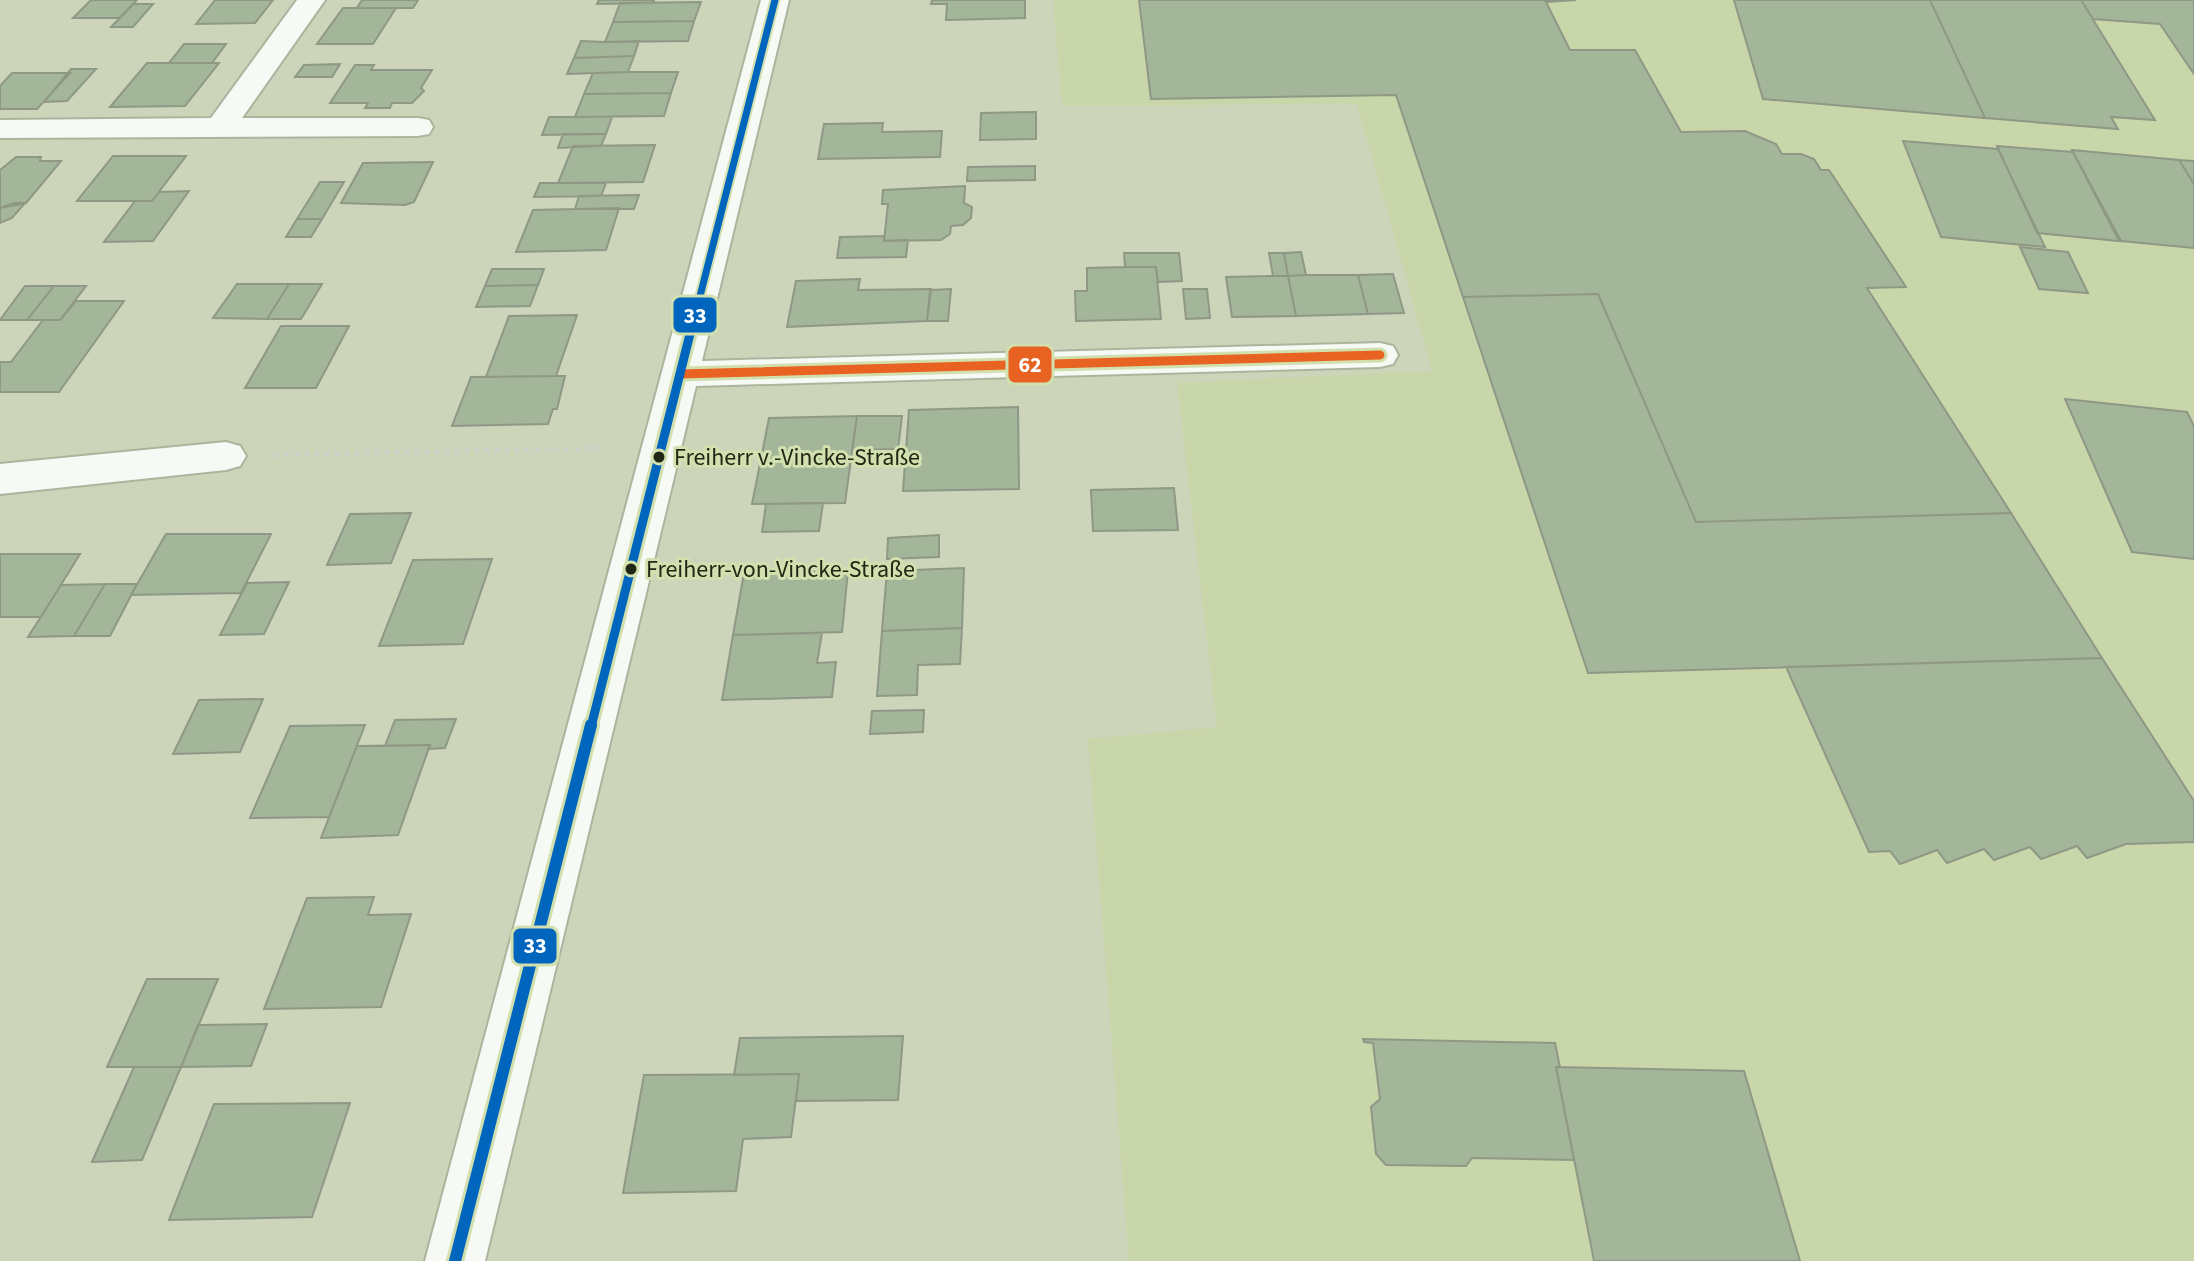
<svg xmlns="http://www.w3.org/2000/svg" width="2194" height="1261" viewBox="0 0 2194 1261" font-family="'Source Sans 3',sans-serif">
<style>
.built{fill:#c9d6aa}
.building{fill:#a4b69a;stroke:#8e9885;stroke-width:2}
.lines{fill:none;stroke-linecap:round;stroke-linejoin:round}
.minor-casing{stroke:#adb49e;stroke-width:4}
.path{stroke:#cccfc7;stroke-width:5;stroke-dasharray:4 6;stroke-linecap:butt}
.minor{fill:#f7f9f4;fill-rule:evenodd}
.bus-1-casing{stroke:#d1e0ae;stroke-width:15}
.bus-2-far2-casing{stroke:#d1e0ae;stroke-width:11}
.bus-2-far1-casing{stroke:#d1e0ae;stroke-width:15}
.bus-2-casing{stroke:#d1e0ae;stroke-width:18}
.bus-1{stroke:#e86221;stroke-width:9}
.bus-2-far2{stroke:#0065bd;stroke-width:7}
.bus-2-far1{stroke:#0065bd;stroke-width:9}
.bus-2{stroke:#0065bd;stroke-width:12}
.bus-dot{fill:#212714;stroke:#d1e0ae;stroke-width:3}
.labels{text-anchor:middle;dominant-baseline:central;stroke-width:6;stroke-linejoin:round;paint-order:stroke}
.bus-label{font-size:24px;fill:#212714;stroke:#d1e0ae;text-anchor:start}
.line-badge{stroke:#d1e0ae;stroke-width:3}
.badge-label{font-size:22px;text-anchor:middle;font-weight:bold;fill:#fff}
</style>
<rect width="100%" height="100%" fill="#ccd5b9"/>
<path class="built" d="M1053,0H2194V1261H1129L1088,739L1217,727L1177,383L1432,371L1357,104L1062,106Z"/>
<path class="building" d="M91,0H137L120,18H73Z
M215,0H273L255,23L196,24Z
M362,0H418L413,8H357Z
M599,0H654L653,3L597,4Z
M932,0H1025V18L946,20L947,4H931Z
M1139,0H1576L1546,2L1570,50H1635L1681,132L1745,131L1776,144L1782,154H1801L1814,159L1821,170H1829L1906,287L1867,288L2011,513L1696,522L1598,294L1463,297L1396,95L1151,99Z
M1734,0H1930L1985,118L1763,99Z
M1930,0H2081L2155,120L2111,117L2118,129L1985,118Z
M2081,0H2194V74L2160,24L2093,19Z
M701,2L694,21L613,22L620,3Z
M133,4H153L133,27H111Z
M343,8H396L373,44H317Z
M694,21L688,41L605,42L613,22Z
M581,41L605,42L639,41L634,56L574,58Z
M184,44H226L212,63H169Z
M634,56L628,72L567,74L574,58Z
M147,63H219L185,106L110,107Z
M340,64L332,77H295L304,65Z
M355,65H374L371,70H432L421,88L424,91L412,103H392L390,108H365L368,103H330Z
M71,69H96L67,101L44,102Z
M628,72H678L671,93L584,94L593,73Z
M12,73H70L37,109H0V86Z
M671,93L664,116L575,117L584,94Z
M1036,112V139L980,140L981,113Z
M549,117H612L606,134L542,135Z
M883,123L882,132L942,131L940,157L818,159L824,124Z
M563,134H606L601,146L558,148Z
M1903,141L1998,149L2045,247L1941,237Z
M655,145L643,182L558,183L573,146Z
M1997,146L2073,152L2119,241L2037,233Z
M2072,150L2179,160L2194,184V248L2121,241Z
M113,156H186L152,201H77Z
M16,157H41L40,161H61L26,203L0,208V170Z
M2179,160L2194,161V184Z
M433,162L414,202L405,205L341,203L363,163Z
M1035,166V180L967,181L968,167Z
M320,182H344L322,219H297Z
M540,183H606L601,196L534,197Z
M965,186L964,203L972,207L971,218L963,225L951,226L950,234L941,240L884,241L888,204H882L883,190Z
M189,191L153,241L104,242L135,201H152L159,192Z
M639,195L634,209H575L579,196Z
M14,203H25L12,218L0,223V208Z
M619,208L606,250L516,252L533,210Z
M297,219H322L311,237H286Z
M884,236V241L908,240L906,257L837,258L840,237Z
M2020,247L2068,252L2088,293L2039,289Z
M1301,252L1306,275L1288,276L1284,253Z
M1124,253H1179L1182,281L1158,282L1156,267H1125Z
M1269,253H1284L1288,276H1273Z
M1125,267H1156L1161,319L1076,321L1075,291H1087V268Z
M492,269H544L538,285L485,286Z
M1393,274L1404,313L1368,314L1358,275Z
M1306,275H1358L1368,314L1296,316L1288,276Z
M1273,276H1288L1296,316L1232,317L1226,277Z
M860,279L858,290L931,289L927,321L787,327L796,281Z
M237,284H289L267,319L213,318Z
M289,284H322L301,319H267Z
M538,285L530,306L476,307L485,286Z
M25,286H54L27,320H0Z
M54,286H86L60,320H27Z
M951,289L948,321H927L930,290Z
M1183,289H1207L1210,318L1186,319Z
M1598,294L1696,522L2011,513L2102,658L1588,673L1463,297Z
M76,301H124L59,392H0V362H11L43,320H60Z
M577,315L556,376L486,377L509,316Z
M281,326H349L316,388H245Z
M556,376H565L557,409H553L548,424L452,426L471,377Z
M2065,399L2187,412L2194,426V559L2132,552Z
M1018,407L1019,489L903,491L909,410Z
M857,416L845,503L752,504L769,418Z
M857,416H902L898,449L852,450Z
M1174,488L1178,530L1093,531L1091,490Z
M823,503L819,531L762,532L766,504Z
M411,513L391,563L327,565L350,514Z
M166,534H271L241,593L131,595Z
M939,535V557L887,559L888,538Z
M0,554H80L41,617H0Z
M492,559L463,644L379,646L413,560Z
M964,568L962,628L882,631L887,571Z
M848,571L842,632L733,635L744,573Z
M289,582L264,634L220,635L247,583Z
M105,584H137L110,636H74Z
M105,584L74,636L28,637L61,585Z
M962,628L960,664L918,665L917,695L877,696L882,631Z
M822,633L817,663L836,662L832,697L722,700L733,635Z
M2102,658L2194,801V842L2126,844L2087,858L2077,846L2041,859L2030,847L1994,860L1984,849L1947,863L1937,850L1900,864L1890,851L1869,852L1786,667Z
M263,699L240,752L173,754L199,700Z
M924,710L923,732L870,734L872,711Z
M456,719L445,748L428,749L430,745L385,746L395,720Z
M365,725L329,817L250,818L290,726Z
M430,745L398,835L321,838L357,746Z
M374,897L368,915L411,914L381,1007L264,1009L307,898Z
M147,979H218L181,1067H107Z
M267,1024L251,1066L181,1067L198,1025Z
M903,1036L898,1100L796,1101L799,1074L734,1075L740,1038Z
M1363,1039L1555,1043L1560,1067H1556L1574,1160L1472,1158L1466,1166L1386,1165L1376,1154L1371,1107L1380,1099L1373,1043L1364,1042Z
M134,1067H181L142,1160L92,1162Z
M1556,1067L1744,1071L1800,1261H1594Z
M799,1074L791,1137L743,1139L736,1191L623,1193L644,1075Z
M350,1103L312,1217L169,1220L214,1104Z"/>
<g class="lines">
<g class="minor-casing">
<path id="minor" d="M297,0H325L242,118H418L429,120L433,127L429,134L418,136L0,138V120L211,118Z
M761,0H789L702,361L1380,343L1393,346L1398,355L1393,364L1380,367L696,386L485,1261H425Z
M226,442L240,446L246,456L240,466L226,470L0,494V464Z"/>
</g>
<path class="path" d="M275,455L604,448"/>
<use href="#minor" class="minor"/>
<g class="bus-1-casing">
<path id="bus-1" d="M680,374L1380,355"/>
</g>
<g class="bus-2-far2-casing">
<path id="bus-2-far2" d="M695,316L775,0"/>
</g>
<g class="bus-2-far1-casing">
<path id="bus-2-far1" d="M591,727L695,314"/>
</g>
<g class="bus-2-casing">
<path id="bus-2" d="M455,1261L591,725"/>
</g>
<use href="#bus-1" class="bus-1"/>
<use href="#bus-2-far2" class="bus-2-far2"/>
<use href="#bus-2-far1" class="bus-2-far1"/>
<use href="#bus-2" class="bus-2"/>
</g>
<g class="bus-dot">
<circle cx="659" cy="457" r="7"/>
<circle cx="631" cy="569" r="7"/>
</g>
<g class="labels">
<g class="bus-label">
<text x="674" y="457">Freiherr v.-Vincke-Straße</text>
<text x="646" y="569">Freiherr-von-Vincke-Straße</text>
</g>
</g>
<g class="line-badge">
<rect x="672" y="296" width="46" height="38" rx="8" fill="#0065bd"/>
<rect x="1007" y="345" width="46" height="39" rx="8" fill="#e86221"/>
<rect x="512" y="927" width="46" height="38" rx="8" fill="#0065bd"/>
</g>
<g class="badge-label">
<text x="695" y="323">33</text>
<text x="1030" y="372">62</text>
<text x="535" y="953">33</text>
</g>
</svg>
